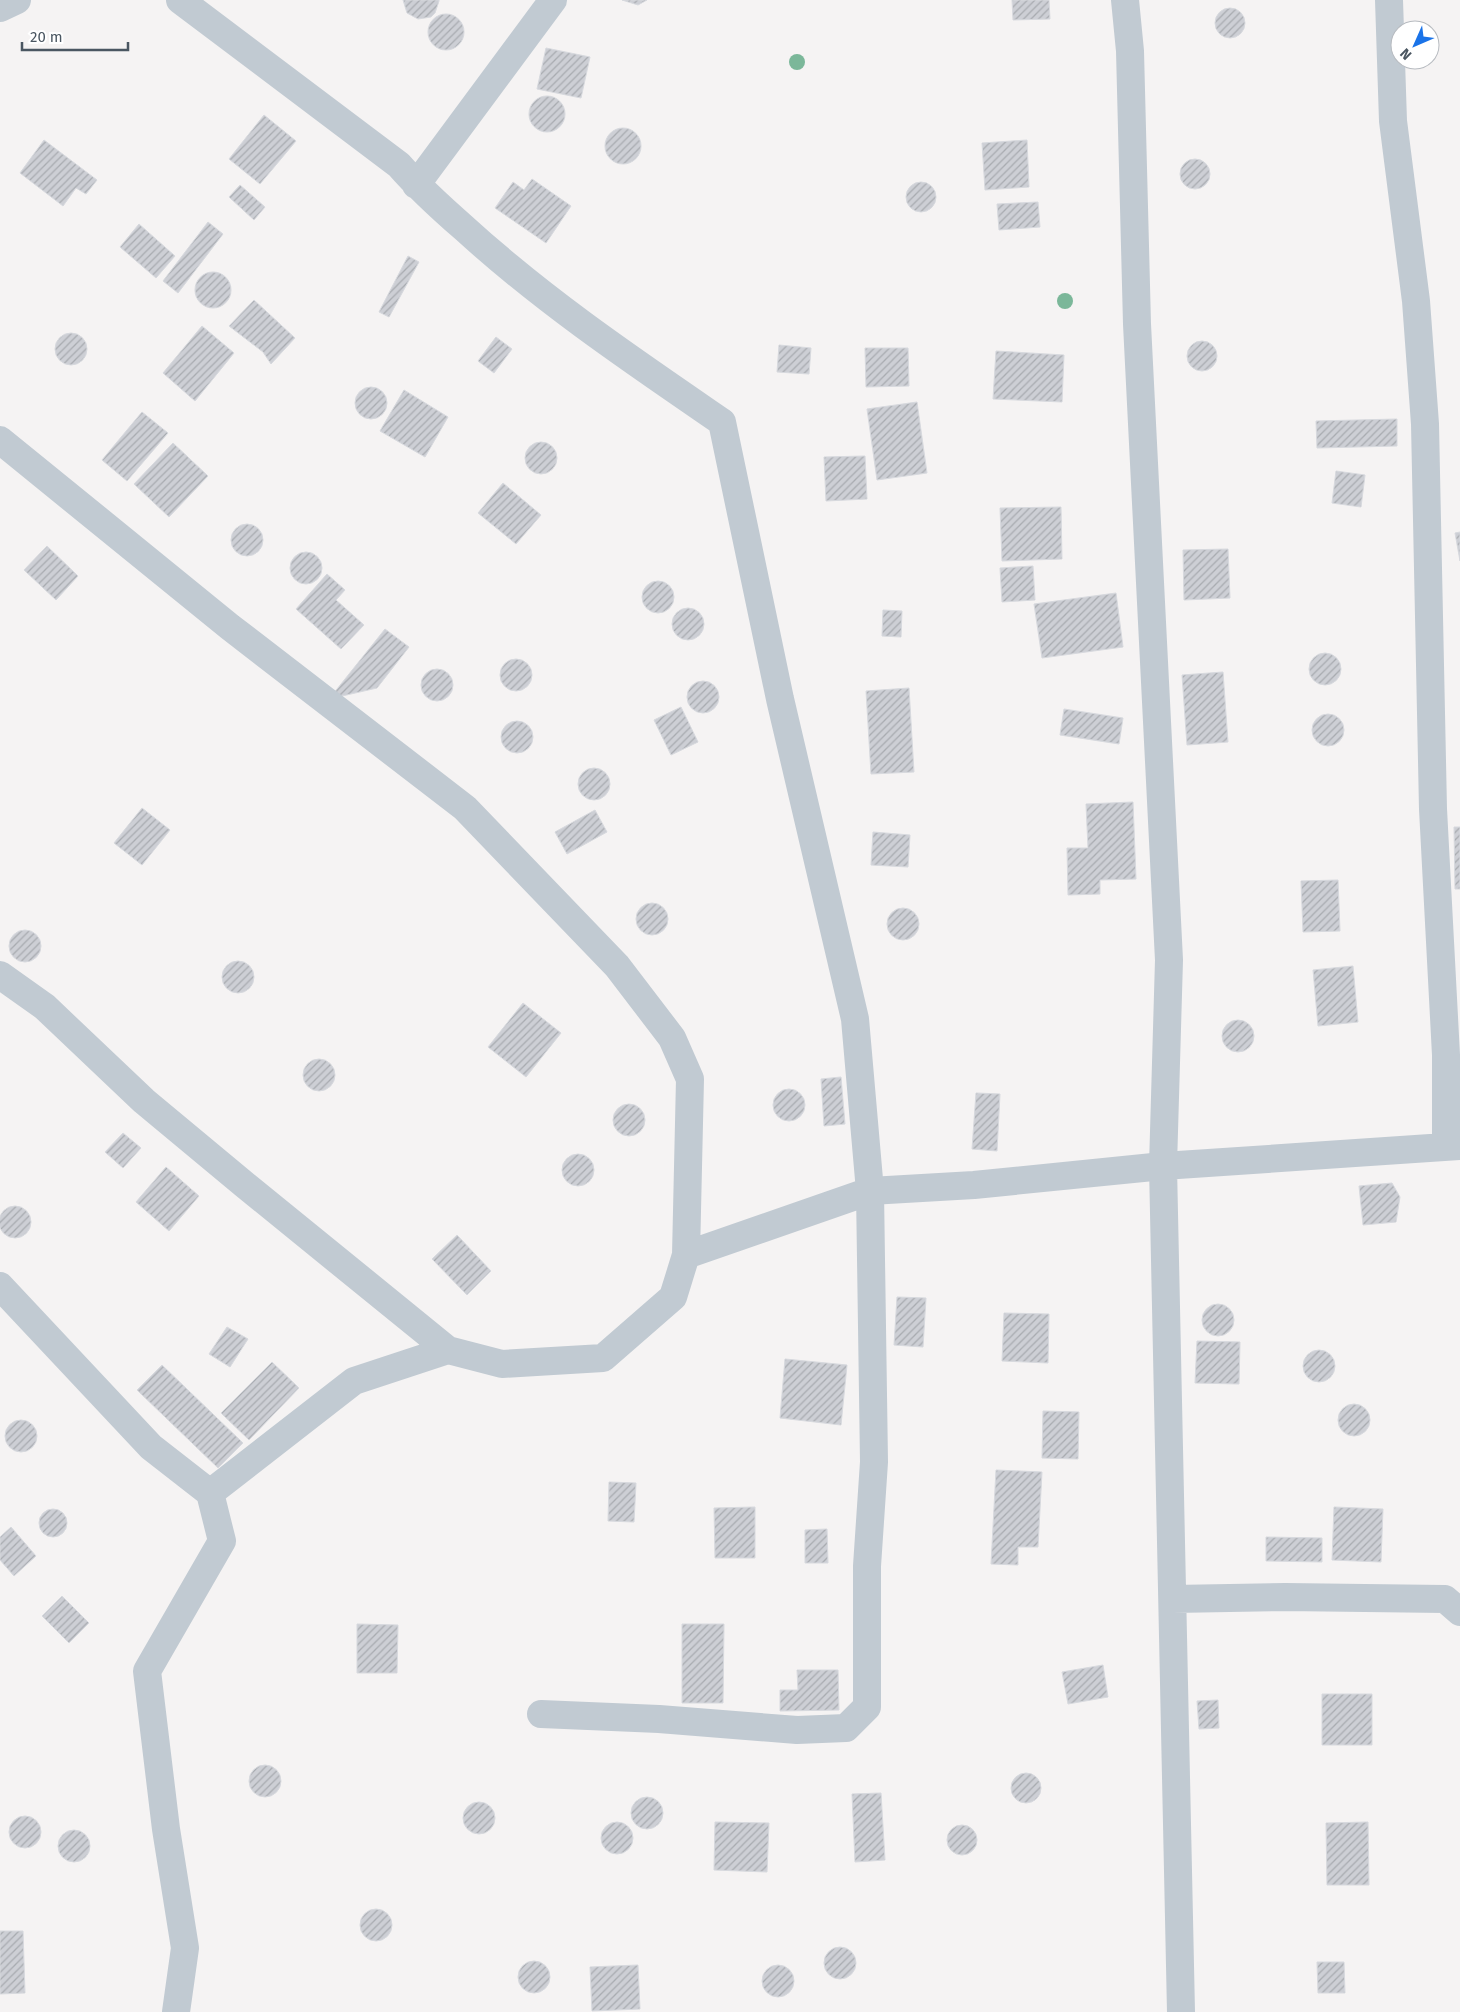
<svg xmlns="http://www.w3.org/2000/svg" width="1460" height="2012" viewBox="0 0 1460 2012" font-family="'Fira Sans',sans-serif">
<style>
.building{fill:url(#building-hatch);stroke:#d7d9de}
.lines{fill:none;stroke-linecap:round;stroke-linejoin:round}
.minor{stroke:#c1cad2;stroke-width:28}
.tree{fill:#7bb799}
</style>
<defs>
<pattern id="building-hatch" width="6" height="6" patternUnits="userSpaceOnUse" patternTransform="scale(1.25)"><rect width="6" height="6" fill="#cdcfd5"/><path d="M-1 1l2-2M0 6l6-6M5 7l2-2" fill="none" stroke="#a8abb0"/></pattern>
</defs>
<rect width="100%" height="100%" fill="#f5f3f3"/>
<path class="building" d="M403,0H439V1L435,13L431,17L418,19L407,13Z
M622,0H647L638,5Z
M1012,0H1049L1050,19L1013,20Z
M1215 23a15 15 0 1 1 30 0a15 15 0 1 1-30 0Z
M428 32a18 18 0 1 1 36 0a18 18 0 1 1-36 0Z
M546,48L590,57L581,98L537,89Z
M529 114a18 18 0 1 1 36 0a18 18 0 1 1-36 0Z
M264,115L296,141L260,184L229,159Z
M605 146a18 18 0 1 1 36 0a18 18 0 1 1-36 0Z
M44,140L97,180L86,194L76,188L63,206L20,173Z
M1027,140L1029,187L985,190L982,143Z
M1180 174a15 15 0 1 1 30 0a15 15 0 1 1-30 0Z
M532,179L571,206L546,243L495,208L513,182L524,190Z
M906 197a15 15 0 1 1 30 0a15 15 0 1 1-30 0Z
M240,185L265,207L254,220L229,197Z
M1038,202L1040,227L999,230L997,204Z
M208,222L223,234L178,293L163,281Z
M139,224L175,256L156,278L120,247Z
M408,256L419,262L389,317L379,312Z
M195 290a18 18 0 1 1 36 0a18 18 0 1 1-36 0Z
M254,300L295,338L271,364L263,352L229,326Z
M202,326L234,353L195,401L163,373Z
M55 349a16 16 0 1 1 32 0a16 16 0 1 1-32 0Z
M496,337L512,349L494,373L478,361Z
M1187 356a15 15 0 1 1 30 0a15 15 0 1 1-30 0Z
M779,345L811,348L809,374L777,372Z
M865,348H908L909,386L866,387Z
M996,351L1064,355L1062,402L993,399Z
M355 403a16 16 0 1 1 32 0a16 16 0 1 1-32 0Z
M404,390L448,417L425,457L380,431Z
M917,402L927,473L877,480L867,409Z
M142,412L168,433L127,481L102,460Z
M1397,419V446L1317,448L1316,421Z
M525 458a16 16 0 1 1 32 0a16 16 0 1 1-32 0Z
M173,443L208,476L169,517L134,484Z
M865,456L867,499L826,501L824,457Z
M1336,471L1365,475L1361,507L1332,503Z
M503,483L541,515L516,544L478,513Z
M1061,507L1062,559L1002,561L1000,508Z
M231 540a16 16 0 1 1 32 0a16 16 0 1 1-32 0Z
M1460,532V561L1455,533Z
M47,546L78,576L56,600L24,570Z
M1228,549L1230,598L1184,600L1183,550Z
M290 568a16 16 0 1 1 32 0a16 16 0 1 1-32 0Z
M1033,566L1035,600L1002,602L1000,568Z
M327,574L345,590L336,600L364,625L341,649L296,609Z
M642 597a16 16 0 1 1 32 0a16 16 0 1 1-32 0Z
M1116,593L1123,647L1042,658L1034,604Z
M672 624a16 16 0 1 1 32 0a16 16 0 1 1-32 0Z
M883,610L902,611L901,637L882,636Z
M385,629L409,647L377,688L329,699Z
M1309 669a16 16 0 1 1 32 0a16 16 0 1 1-32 0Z
M500 675a16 16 0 1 1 32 0a16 16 0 1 1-32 0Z
M421 685a16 16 0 1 1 32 0a16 16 0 1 1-32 0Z
M1223,672L1228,742L1187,745L1182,675Z
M687 697a16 16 0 1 1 32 0a16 16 0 1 1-32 0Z
M909,688L914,772L871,774L866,691Z
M681,707L698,742L671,755L654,720Z
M1064,709L1123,718L1119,744L1060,735Z
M1312 730a16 16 0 1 1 32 0a16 16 0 1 1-32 0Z
M501 737a16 16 0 1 1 32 0a16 16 0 1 1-32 0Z
M578 784a16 16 0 1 1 32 0a16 16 0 1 1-32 0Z
M1133,802L1136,879L1100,880V894L1068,895L1067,848H1088L1086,804Z
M142,808L170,830L142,865L114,843Z
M595,810L607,832L567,854L555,832Z
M1454,827H1460V889H1455Z
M873,832L910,835L908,867L871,865Z
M1338,880L1340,931L1303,932L1301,881Z
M636 919a16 16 0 1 1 32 0a16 16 0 1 1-32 0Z
M887 924a16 16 0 1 1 32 0a16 16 0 1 1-32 0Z
M9 946a16 16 0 1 1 32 0a16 16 0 1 1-32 0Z
M222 977a16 16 0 1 1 32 0a16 16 0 1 1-32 0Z
M1353,966L1358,1022L1318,1026L1313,970Z
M523,1003L561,1033L526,1077L488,1047Z
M1222 1036a16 16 0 1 1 32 0a16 16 0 1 1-32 0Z
M303 1075a16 16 0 1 1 32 0a16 16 0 1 1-32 0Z
M841,1077L845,1124L824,1126L821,1079Z
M773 1105a16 16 0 1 1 32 0a16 16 0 1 1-32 0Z
M976,1093L1000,1094L997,1151L972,1149Z
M613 1120a16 16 0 1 1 32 0a16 16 0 1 1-32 0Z
M123,1133L141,1148L123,1168L105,1152Z
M562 1170a16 16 0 1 1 32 0a16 16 0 1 1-32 0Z
M166,1167L199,1196L169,1231L136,1202Z
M1392,1183L1400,1197L1396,1222L1363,1225L1359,1186Z
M-1 1222a16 16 0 1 1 32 0a16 16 0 1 1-32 0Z
M457,1235L491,1271L467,1295L432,1259Z
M897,1297L926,1298L923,1347L894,1345Z
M1202 1320a16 16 0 1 1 32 0a16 16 0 1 1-32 0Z
M1004,1313L1049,1314L1048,1363L1002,1361Z
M227,1327L248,1339L230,1367L209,1354Z
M1197,1341L1240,1342L1239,1384L1195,1383Z
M1303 1366a16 16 0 1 1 32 0a16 16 0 1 1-32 0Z
M785,1359L847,1365L841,1425L780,1418Z
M272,1362L299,1388L249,1440L221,1413Z
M162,1365L243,1443L218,1468L137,1390Z
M1338 1420a16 16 0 1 1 32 0a16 16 0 1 1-32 0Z
M1043,1411L1079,1412L1078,1459L1042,1458Z
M5 1436a16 16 0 1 1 32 0a16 16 0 1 1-32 0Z
M996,1470L1042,1472L1038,1547H1018V1565L991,1564Z
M609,1482L636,1483L634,1522L608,1521Z
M755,1507V1558H715L714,1508Z
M1334,1507L1383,1509L1381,1562L1332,1560Z
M39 1523a14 14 0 1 1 28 0a14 14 0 1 1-28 0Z
M11,1527L36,1556L14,1576L0,1560V1537Z
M827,1529L828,1563H805V1530Z
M1266,1537L1322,1538V1562L1266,1561Z
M62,1596L89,1623L69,1643L42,1616Z
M357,1624L398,1625L397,1673H357Z
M682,1624H724L723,1703H682Z
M1103,1665L1108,1697L1068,1704L1062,1672Z
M797,1670H838L839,1710L780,1711V1690H798Z
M1322,1694H1372V1745H1322Z
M1218,1700L1219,1728L1199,1729L1197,1701Z
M249 1781a16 16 0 1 1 32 0a16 16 0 1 1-32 0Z
M1011 1788a15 15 0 1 1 30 0a15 15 0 1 1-30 0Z
M881,1793L885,1860L855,1862L852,1794Z
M631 1813a16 16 0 1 1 32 0a16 16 0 1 1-32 0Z
M463 1818a16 16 0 1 1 32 0a16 16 0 1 1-32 0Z
M9 1832a16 16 0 1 1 32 0a16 16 0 1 1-32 0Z
M601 1838a16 16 0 1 1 32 0a16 16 0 1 1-32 0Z
M715,1822L769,1823L767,1872L714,1870Z
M1368,1822L1369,1885H1327L1326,1823Z
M947 1840a15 15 0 1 1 30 0a15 15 0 1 1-30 0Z
M58 1846a16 16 0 1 1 32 0a16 16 0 1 1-32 0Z
M360 1925a16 16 0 1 1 32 0a16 16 0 1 1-32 0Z
M0,1931H23L25,1993L0,1994Z
M824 1963a16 16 0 1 1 32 0a16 16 0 1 1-32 0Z
M518 1977a16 16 0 1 1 32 0a16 16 0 1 1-32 0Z
M1317,1962H1344L1345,1993H1318Z
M638,1965L640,2009L592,2011L590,1967Z
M762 1981a16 16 0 1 1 32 0a16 16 0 1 1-32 0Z"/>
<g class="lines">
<path class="minor" d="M180,0L399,165C419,188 441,208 464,228C544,301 633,361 722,422L780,699L855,1019L870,1191L974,1185L1163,1166L1460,1146
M1125,0L1130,51L1137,324L1169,960L1163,1166L1181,2012
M1389,0L1393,121L1416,301L1425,424L1433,809L1446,1055V1146
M0,8L17,0
M416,185L553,0
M0,440L230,627L465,808L617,966L672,1038L690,1079L686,1255
M0,975L45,1007L144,1101L245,1185L448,1350L502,1364L603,1358L673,1297L686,1255L870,1191L874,1462L867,1566V1707L846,1728L797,1730L659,1719L541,1714
M0,1286L151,1447L210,1493L354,1381L448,1350
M1173,1599L1285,1597L1445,1599L1460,1612
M176,2012L185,1948L166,1829L147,1671L222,1541L210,1493"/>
</g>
<g class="tree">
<circle cx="797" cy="62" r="8"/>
<circle cx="1065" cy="301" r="8"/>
</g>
<g transform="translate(1415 45) rotate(225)"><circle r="24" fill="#ffffff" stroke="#b7bbc0"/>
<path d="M0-4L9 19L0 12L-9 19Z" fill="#1a73e8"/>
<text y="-8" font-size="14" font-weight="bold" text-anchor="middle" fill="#4a5661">N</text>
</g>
<path d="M22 42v8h106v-8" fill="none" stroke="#4a5661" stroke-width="2.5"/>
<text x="30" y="42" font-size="15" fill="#4a5661" stroke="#ffffff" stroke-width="4" paint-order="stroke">20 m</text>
</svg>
